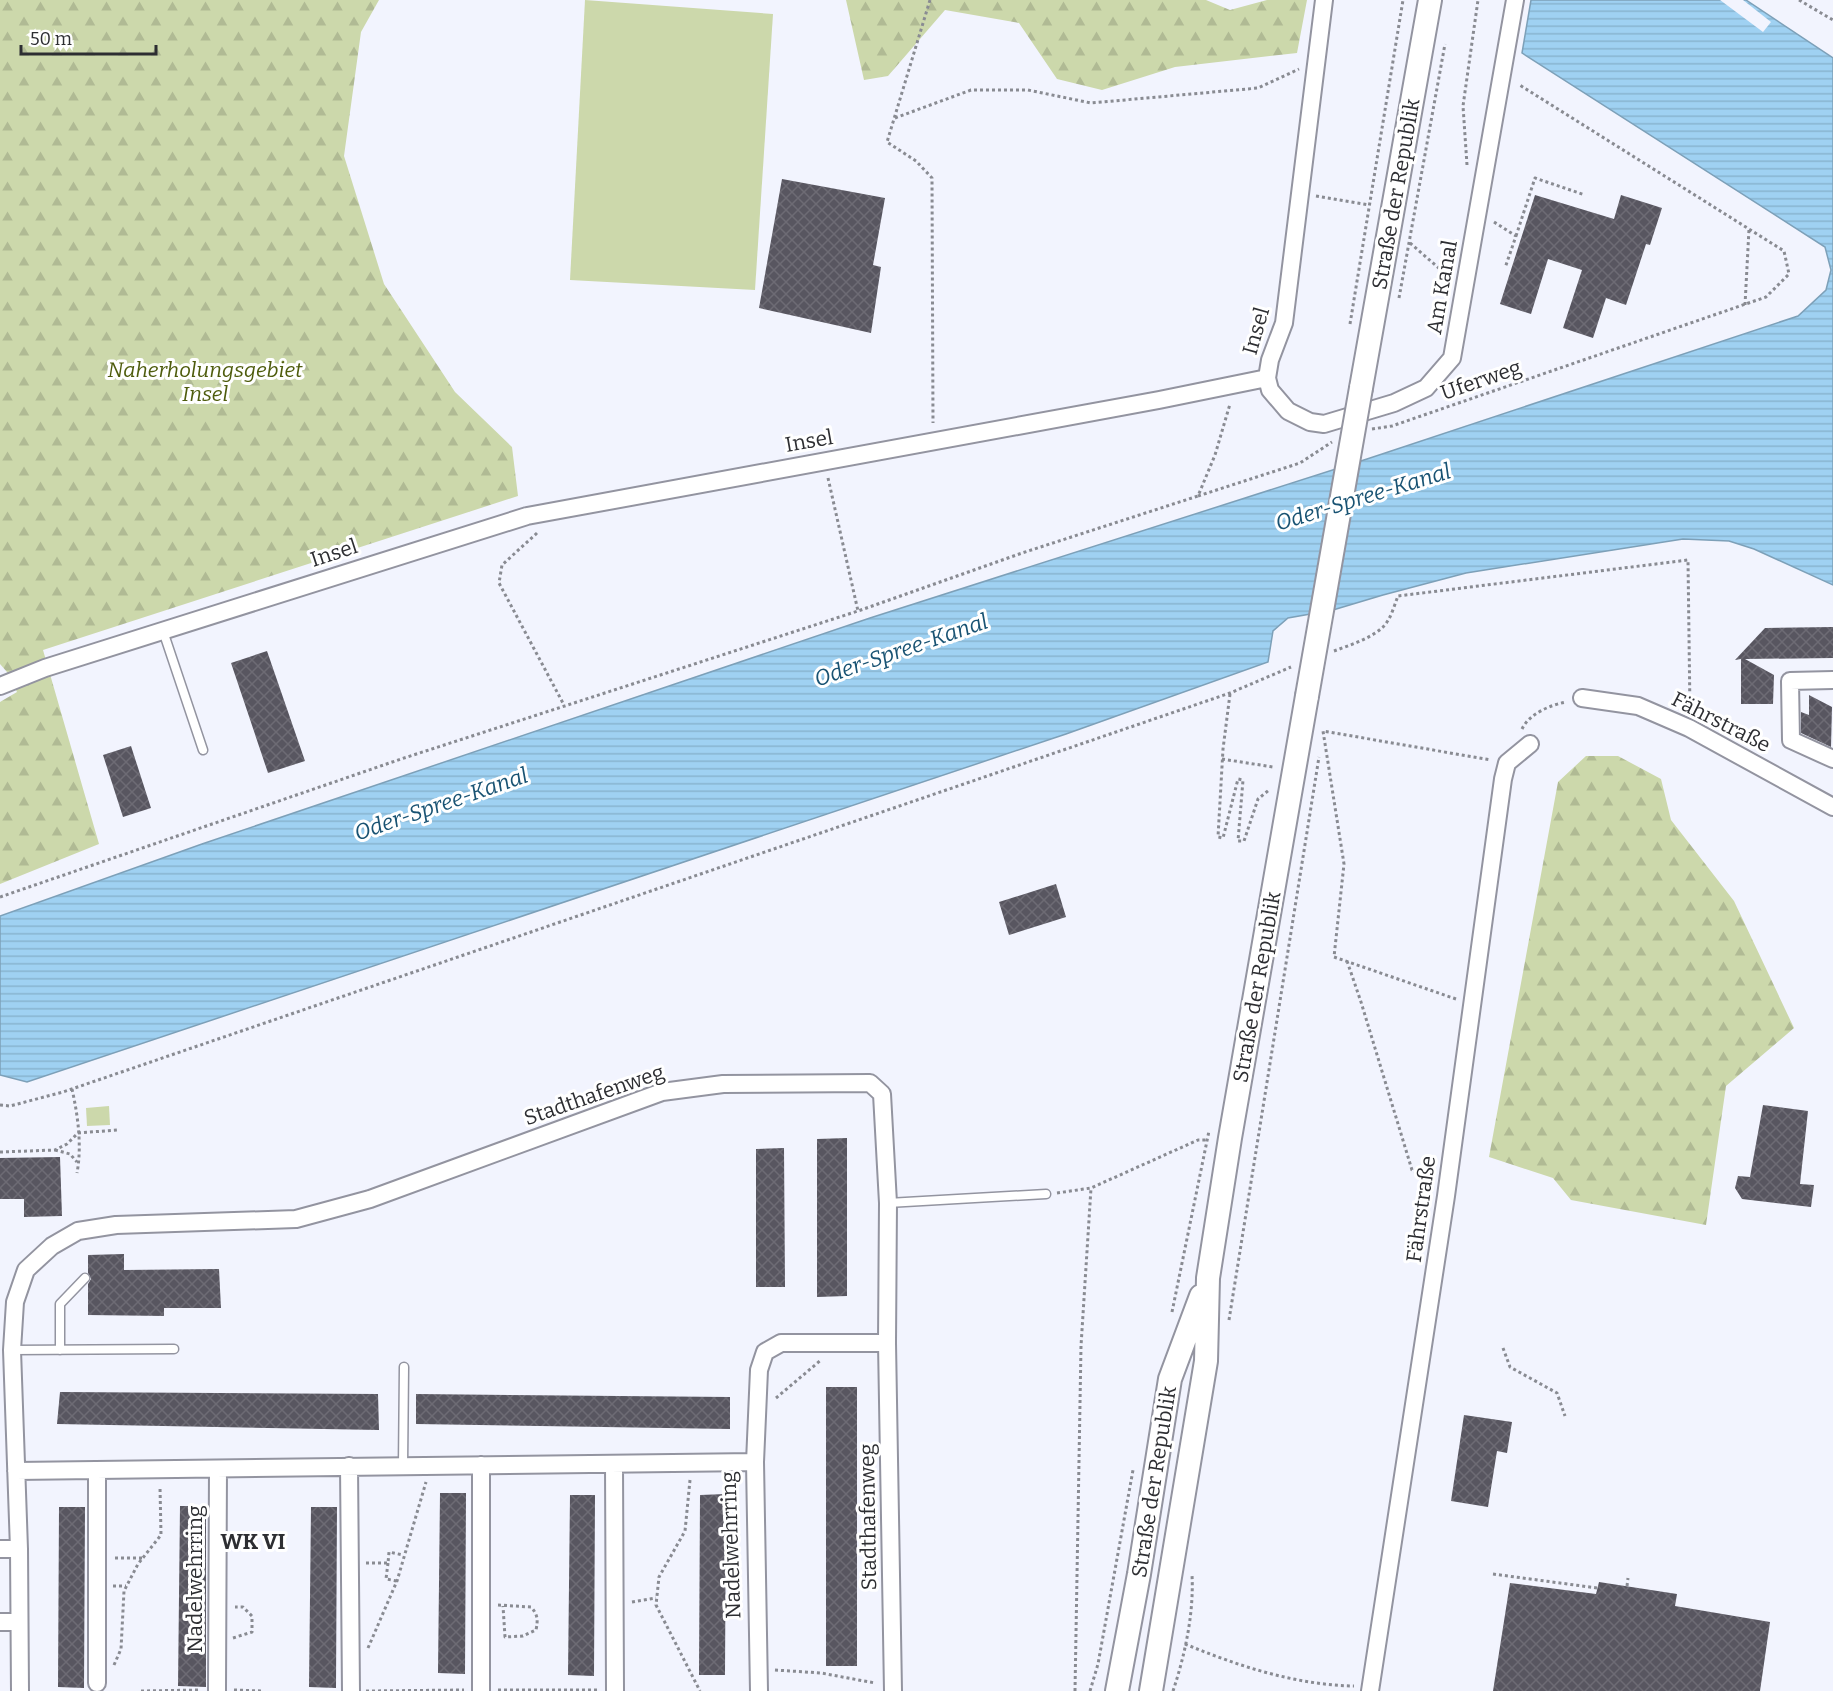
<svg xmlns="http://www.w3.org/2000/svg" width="1833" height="1691" viewBox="0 0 1833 1691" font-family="Bitter,serif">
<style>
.grass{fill:url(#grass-tufts)}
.forest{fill:url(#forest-firs)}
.pitch{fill:#ccd8ab}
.water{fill:url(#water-rules);stroke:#7da0b8;stroke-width:1.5}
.pier{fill:#f2f4fe}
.building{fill:url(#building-cross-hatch)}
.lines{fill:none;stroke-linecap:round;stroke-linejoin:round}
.service-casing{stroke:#9394a0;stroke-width:11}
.minor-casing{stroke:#9394a0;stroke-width:20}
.secondary-casing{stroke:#9394a0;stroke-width:26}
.path{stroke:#898b92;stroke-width:3;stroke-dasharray:3 3;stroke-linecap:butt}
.service{stroke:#fff;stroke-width:8}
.minor{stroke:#fff;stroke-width:16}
.secondary{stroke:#fff;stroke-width:22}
.secondary-bridge-casing{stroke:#9394a0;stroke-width:26;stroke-linecap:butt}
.secondary-bridge{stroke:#fff;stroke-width:22}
.labels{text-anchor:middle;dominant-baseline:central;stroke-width:6;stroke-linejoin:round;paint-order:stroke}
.street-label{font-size:21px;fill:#2d2e32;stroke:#fff}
.park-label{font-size:21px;font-style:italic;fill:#4e5c0d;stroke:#fff}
.water-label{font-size:22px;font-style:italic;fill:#195373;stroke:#fff}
.neighbourhood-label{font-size:22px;font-weight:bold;fill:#2d2e32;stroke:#fff}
</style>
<defs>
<pattern id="grass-tufts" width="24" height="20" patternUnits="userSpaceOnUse" patternTransform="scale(1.5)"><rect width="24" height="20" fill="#ccd8ab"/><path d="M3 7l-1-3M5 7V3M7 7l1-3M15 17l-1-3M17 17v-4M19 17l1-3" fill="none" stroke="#b0ba94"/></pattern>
<pattern id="forest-firs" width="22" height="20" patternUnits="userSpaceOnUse" patternTransform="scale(1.5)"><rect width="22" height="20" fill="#ccd8ab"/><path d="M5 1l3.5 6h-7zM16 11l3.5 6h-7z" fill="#b0ba94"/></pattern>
<pattern id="water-rules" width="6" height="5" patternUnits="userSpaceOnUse" patternTransform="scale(1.5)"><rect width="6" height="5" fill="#9fd1f2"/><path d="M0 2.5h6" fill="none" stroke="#89b4d0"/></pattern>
<pattern id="building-cross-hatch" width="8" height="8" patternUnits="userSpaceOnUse" patternTransform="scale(1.5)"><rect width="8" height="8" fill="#585660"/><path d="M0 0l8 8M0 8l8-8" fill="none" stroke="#6d6b74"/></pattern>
</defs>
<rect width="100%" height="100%" fill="#f2f4fe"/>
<path class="grass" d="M109,1106L110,1125L87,1126L86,1108Z"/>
<path class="forest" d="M0,0H379L361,32L344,156L384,284L455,392L512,447L518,496L43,650L99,844L0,884V702L17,692L7,672L0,664Z
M846,0H1206L1230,10L1267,0H1307L1297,53L1175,67L1102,90L1057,79L1019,23L945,10L888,76L864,80Z
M1586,756H1618L1661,779L1671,820L1734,901L1794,1028L1726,1086L1706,1225L1571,1200L1553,1178L1489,1157L1558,782Z"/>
<path class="pitch" d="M585,0L773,14L755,290L570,280Z"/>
<path class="water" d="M1531,0H1746L1833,58V585L1754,549L1729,541L1683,539L1466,573L1383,595L1333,610L1288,618L1273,631L1268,662L1066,734L27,1082L0,1075V916L202,844L870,618L1367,459L1798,316L1826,290L1831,270L1825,247L1522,53Z"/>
<path class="pier" d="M1720,0H1743L1771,22L1763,32Z"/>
<path class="building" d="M782,179L885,198L873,265L881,267L871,333L759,308Z
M1535,195L1614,219L1621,195L1662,208L1650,245L1646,244L1626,305L1606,298L1593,338L1563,328L1582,270L1548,259L1531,314L1500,304Z
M1833,627V658L1745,659L1774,675L1773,704H1741V659L1735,660L1765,628Z
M267,651L305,761L268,773L231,663Z
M1809,695L1832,707L1831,747L1801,733V712L1809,715Z
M131,746L151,808L123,817L103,755Z
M1056,884L1066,917L1009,935L999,902Z
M1763,1105L1808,1111L1800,1184L1814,1185L1811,1207L1742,1199L1735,1188L1738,1176L1750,1177Z
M847,1138V1296L817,1297V1139Z
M784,1148L785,1287H756V1149Z
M60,1157L62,1216L24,1217V1199H0V1158Z
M124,1254V1270L219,1269L221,1308H164V1316L88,1315V1284L91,1279L88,1273V1255Z
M826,1387H857V1666H826Z
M60,1392L378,1394L379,1430L57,1424Z
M416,1394L730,1397V1429L416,1424Z
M1464,1415L1512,1422L1507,1453L1497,1451L1488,1507L1451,1501Z
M440,1493H466L465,1674L438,1673Z
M726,1494L725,1675H699L700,1495Z
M570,1495H595L594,1676L568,1675Z
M180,1506H206V1687L178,1686Z
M59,1507H85L84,1688L58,1687Z
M311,1507H337L336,1688L309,1687Z
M1599,1582L1677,1594L1675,1606L1770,1622L1760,1691H1493L1510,1583L1596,1594Z"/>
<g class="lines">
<g class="service-casing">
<path id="service" d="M163,631L203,750
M888,1203L1046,1194
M12,1350L174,1349
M60,1350V1304L85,1278
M403,1466L404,1367"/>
</g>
<g class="minor-casing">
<path id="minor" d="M1324,0L1284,323L1270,360L1267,378L1270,390L1288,411L1310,422L1324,424L1394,403L1426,388L1452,358L1515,0
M1833,680L1790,681L1791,740L1833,759
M0,686L45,668L527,516L1159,400L1267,378
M1582,698L1638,706L1689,728L1833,807
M755,1462L759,1370L765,1352L781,1343H887
M614,1464L615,1690
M349,1466L351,1691
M16,1471L755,1462L759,1691
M0,1549H19
M0,1622H19
M97,1683V1470
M217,1690L218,1469
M481,1690V1465
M20,1691L19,1549L12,1350L15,1302L26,1270L52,1246L78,1231L116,1225L296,1219L370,1199L662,1092L723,1084L870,1083L882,1094L888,1203L887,1343L893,1691
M1370,1691L1446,1196L1503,779L1507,763L1530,744"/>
</g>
<g class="secondary-casing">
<path id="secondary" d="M1361,388L1430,0
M1117,1691L1139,1574L1170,1379L1201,1296
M1151,1691L1206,1361L1208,1278L1230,1138L1307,696"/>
</g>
<path class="path" d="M930,0L887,142L916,161L932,178L933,423
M1799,0L1833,20
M895,118L971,90H1028L1091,103L1258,88L1299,69
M1467,165L1463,106L1478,0
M1316,196L1369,205
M1494,222L1516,236L1505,268
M1516,236L1535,178L1585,195
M1410,243L1449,277
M1399,298L1445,44
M1745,305L1749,229
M1350,324L1403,0
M1372,429L1392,426L1766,297L1789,274L1784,251L1518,84
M828,478L858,611
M1198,496L1300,463L1332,442
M537,533L502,565L499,583L564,705
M1334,651C1350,645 1370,639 1383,627C1391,619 1394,606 1398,596L1688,560L1690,712
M1230,694L1223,749L1218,837L1223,838L1238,779L1243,780L1238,841H1244L1258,799L1269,790
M1522,729C1529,714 1550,705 1566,702
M1222,759L1273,767
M0,897L401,759L858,611L1022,553L1198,496L1215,455L1230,404
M1347,961L1361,1002L1412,1170L1430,1183
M1456,999L1334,957L1344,864L1323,731L1491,760
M72,1089C78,1116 82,1146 77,1173
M0,1105L10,1106L63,1092L1230,693L1291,667
M55,1150L70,1154L77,1162
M0,1152L55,1150L67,1144L78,1133L117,1130
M1057,1193L1091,1188L1198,1140H1207
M1172,1312L1209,1131
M1229,1320L1319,757
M1503,1348L1510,1367L1557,1393L1565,1416
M776,1398L821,1360
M690,1480L685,1531L659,1577L656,1605L700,1691
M115,1558H143
M366,1563H388L389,1552L403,1555
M388,1563L386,1579L397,1581
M1493,1574L1597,1588
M113,1586H126
M1627,1586L1628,1578
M632,1602L656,1598
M498,1605L531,1607C538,1615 538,1620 536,1630L523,1636L505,1637L503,1606
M233,1638L252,1632V1616L243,1607H235
M1185,1644C1238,1666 1296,1685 1354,1686
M368,1648L397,1581L426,1482
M114,1665L121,1649L124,1591L138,1564L161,1535L160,1487
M775,1670L821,1673L875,1683
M234,1690L262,1691
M498,1690H599
M141,1691L201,1690
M366,1691L464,1690
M1075,1691L1081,1346L1091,1188
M1090,1691L1098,1664L1133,1470
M1173,1691C1185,1655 1194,1613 1192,1575"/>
<use href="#service" class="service"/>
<use href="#minor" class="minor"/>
<use href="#secondary" class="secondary"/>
<g class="secondary-bridge-casing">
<path id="secondary-bridge" d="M1307,696L1361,388"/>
</g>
<use href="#secondary-bridge" class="secondary-bridge"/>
</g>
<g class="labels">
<g class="street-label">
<text transform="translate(1396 194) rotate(-80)">Straße der Republik</text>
<text transform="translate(1442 287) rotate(-80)">Am Kanal</text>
<text transform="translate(1256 331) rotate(-74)">Insel</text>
<text transform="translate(1481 380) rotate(-19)">Uferweg</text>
<text transform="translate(809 441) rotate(-10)">Insel</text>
<text transform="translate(334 553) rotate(-18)">Insel</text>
<text transform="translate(1721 722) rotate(27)">Fährstraße</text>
<text transform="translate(1257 987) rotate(-80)">Straße der Republik</text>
<text transform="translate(594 1095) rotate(-19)">Stadthafenweg</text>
<text transform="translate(1421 1209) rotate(-82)">Fährstraße</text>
<text transform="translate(1154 1482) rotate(-81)">Straße der Republik</text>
<text transform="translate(868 1517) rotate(-91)">Stadthafenweg</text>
<text transform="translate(731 1545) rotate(-92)">Nadelwehrring</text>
<text transform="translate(195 1579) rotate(-90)">Nadelwehrring</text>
</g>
<g class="park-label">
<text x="205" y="370">Naherholungsgebiet<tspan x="205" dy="24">Insel</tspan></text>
</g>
<g class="water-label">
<text transform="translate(1363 497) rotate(-17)">Oder-Spree-Kanal</text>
<text transform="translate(901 650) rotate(-19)">Oder-Spree-Kanal</text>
<text transform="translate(441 804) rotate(-19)">Oder-Spree-Kanal</text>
</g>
<g class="neighbourhood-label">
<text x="253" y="1541">WK VI</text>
</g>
</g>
<path d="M21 45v9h135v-9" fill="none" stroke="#2d2e32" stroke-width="3"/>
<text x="30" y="45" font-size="18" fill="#2d2e32" stroke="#ffffff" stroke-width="4.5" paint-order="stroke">50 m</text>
</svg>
